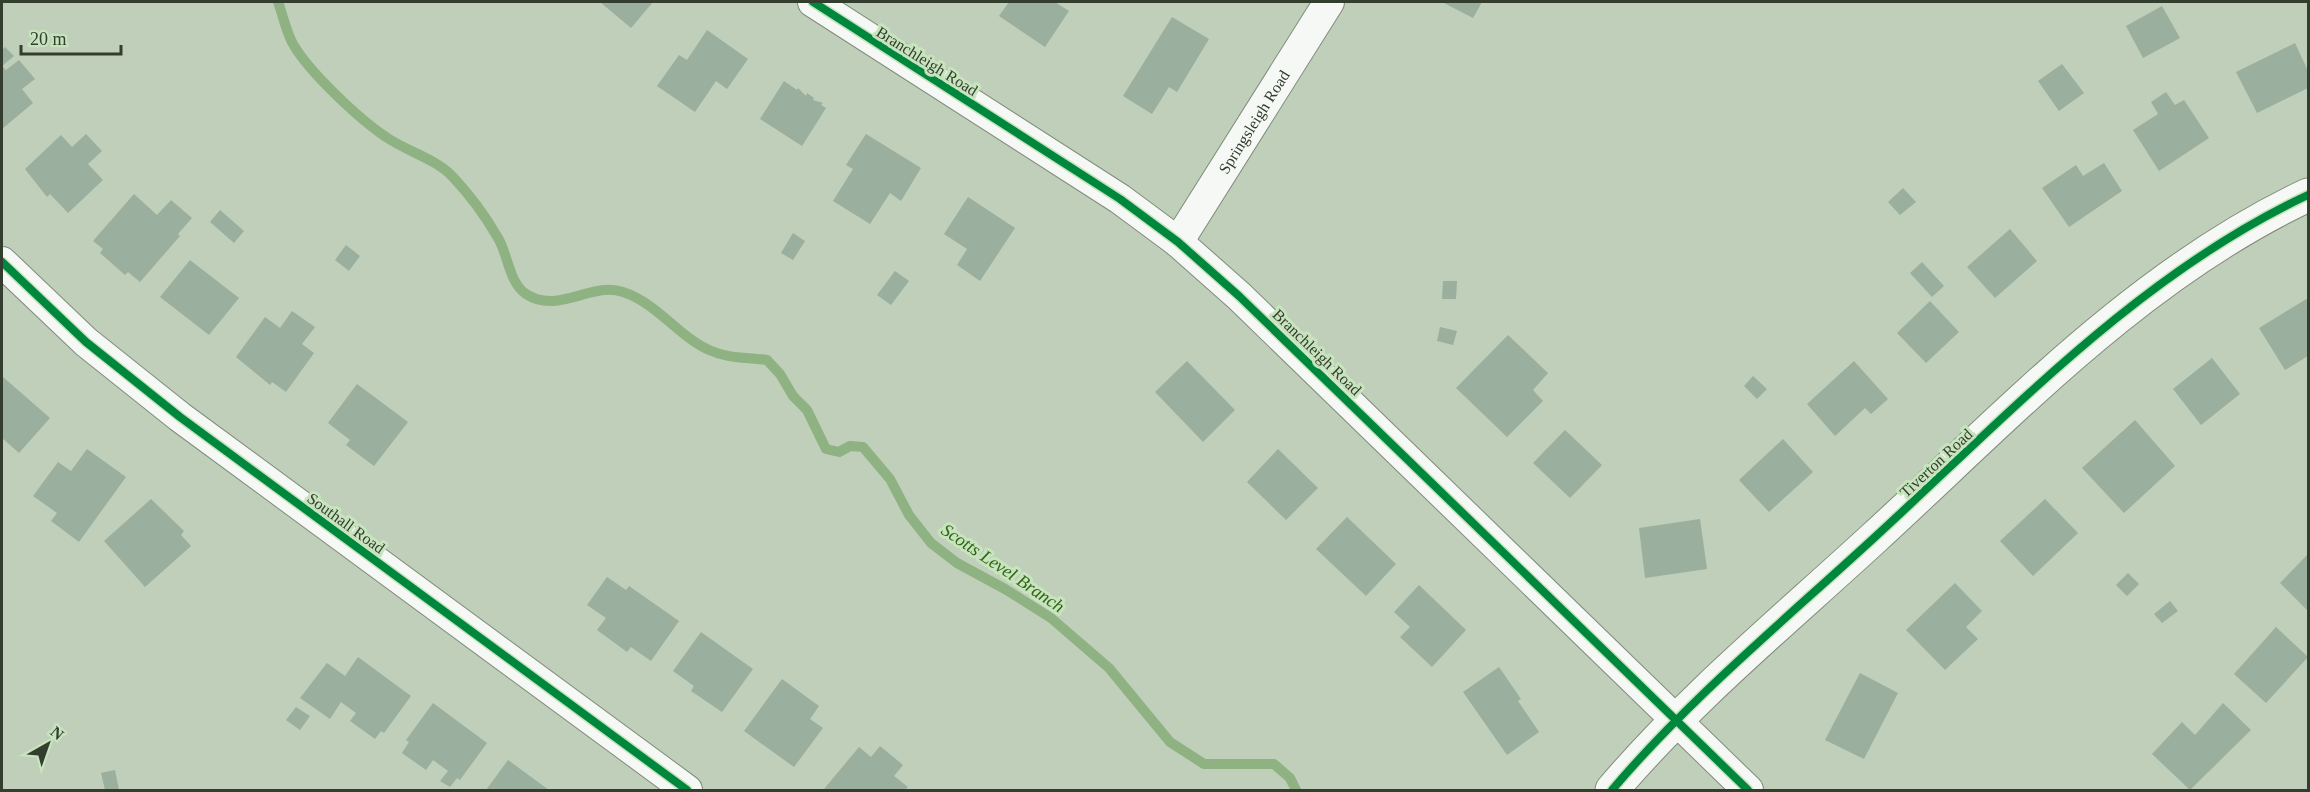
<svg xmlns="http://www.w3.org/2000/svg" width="2310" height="792" viewBox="0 0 2310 792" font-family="'Times New Roman',serif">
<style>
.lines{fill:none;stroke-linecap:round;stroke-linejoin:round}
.stream{stroke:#8fb282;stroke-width:10}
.building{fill:#9aaf9d}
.street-casing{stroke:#818c7c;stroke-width:32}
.secondary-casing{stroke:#818c7c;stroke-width:35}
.street{stroke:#f5f8f4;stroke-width:30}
.secondary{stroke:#f5f8f4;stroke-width:33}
.cycleway-casing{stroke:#c8e4be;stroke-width:11}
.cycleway{stroke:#00873e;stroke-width:8}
.labels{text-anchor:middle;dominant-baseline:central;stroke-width:6;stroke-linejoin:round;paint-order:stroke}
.street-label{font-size:16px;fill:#333e2f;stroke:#c8e4be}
.water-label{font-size:18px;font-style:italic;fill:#2e6613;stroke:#c8e4be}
</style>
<rect width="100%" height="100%" fill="#bfcfb9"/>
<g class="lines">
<path class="stream" d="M278,2C283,15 286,32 293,44C309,72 359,119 386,137C406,151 436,159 452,176C469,194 486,217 498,238C508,254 509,283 526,294C558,315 592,281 623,292C657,303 678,336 709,350C729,359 746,357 767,360L780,374L793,396L807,410L826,449L839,452L850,446L863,447L890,479L909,515L931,543L957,563L1005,589L1051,618L1109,668L1170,742L1204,764H1274L1290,778L1296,790"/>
</g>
<path class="building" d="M600,2H653L631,28Z
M1009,2H1055L1069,11L1045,47L999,16Z
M1442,2H1482L1473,18Z
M2162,6L2180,38L2143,58L2126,26Z
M1172,17L1209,39L1177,92L1169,87L1152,114L1123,96Z
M707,30L748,59L727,89L716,81L695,112L657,86L679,55L687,60Z
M2295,43L2308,71V88L2257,113L2236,72Z
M5,47L14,56L2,66L6,70L19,60L35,79L22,89L33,103L2,129V50Z
M2062,64L2084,93L2059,111L2038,81Z
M784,81L797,90L798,88L806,96L807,93L814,98L813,100L823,103L821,105L826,108L802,146L760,119Z
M2166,92L2175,105L2184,100L2209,138L2159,171L2133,130L2158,114L2151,102Z
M86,134L102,151L88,164L103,180L68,213L50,194L47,197L25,169L61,135L72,147Z
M866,134L921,168L901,201L890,193L870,224L833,201L853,169L846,165Z
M2104,163L2122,191L2069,227L2042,188L2076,165L2083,176Z
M1903,188L1916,202L1900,215L1888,202Z
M134,194L157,215L171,200L192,218L178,234L180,236L140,282L128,272L125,275L100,253L103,249L93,241Z
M968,197L1015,228L980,281L957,265L967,249L944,234Z
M220,210L244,231L234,243L210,222Z
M2010,229L2037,261L1995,298L1967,267Z
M793,233L805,241L793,260L781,253Z
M346,245L360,256L349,271L335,260Z
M190,260L239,298L209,335L160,297Z
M1922,262L1944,286L1932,297L1910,273Z
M895,271L909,281L891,305L877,295Z
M1443,281H1457L1456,299H1442Z
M2308,298V356L2285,370L2259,328Z
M1930,301L1959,332L1926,363L1897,333Z
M292,311L315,327L302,344L314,353L286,392L272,382L270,385L236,357L265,317L280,328Z
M1440,327L1457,331L1453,345L1437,341Z
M1508,335L1548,373L1533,390L1543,401L1507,437L1456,388Z
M2212,358L2240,394L2201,425L2173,389Z
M1187,361L1235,410L1203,442L1155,392Z
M1854,361L1888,399L1871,414L1865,408L1835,436L1807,404Z
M1753,376L1767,389L1757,399L1744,386Z
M3,377L50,418L19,453L2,438Z
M357,384L408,422L374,466L346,445L350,440L328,423Z
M2135,420L2175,466L2124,513L2082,468Z
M1565,430L1602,465L1570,498L1533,463Z
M1783,439L1813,472L1769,512L1739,480Z
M87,449L126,477L79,542L51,521L57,513L33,496L58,462L71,471Z
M1278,449L1318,488L1286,520L1247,482Z
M151,499L184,531L181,535L191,546L145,587L104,541Z
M2045,499L2078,533L2033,576L2000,541Z
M1347,517L1396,564L1366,596L1316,549Z
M1700,519L1707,569L1645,578L1639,528Z
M2308,554V611L2280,583Z
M2128,573L2139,584L2127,596L2116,585Z
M607,577L626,590L629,586L679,621L651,661L631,647L627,652L597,630L606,618L587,605Z
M1955,583L1982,611L1966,627L1978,639L1945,670L1906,630Z
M1419,585L1466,630L1432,667L1400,637L1410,627L1394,612Z
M2170,601L2178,611L2162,623L2154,614Z
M2276,627L2308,657L2266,703L2234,674Z
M701,632L753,669L722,712L691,691L694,686L673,671Z
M358,657L411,696L384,733L381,731L375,739L350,721L356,713L341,702L330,719L300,698L327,663L345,676Z
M1499,667L1521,699L1518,701L1539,732L1507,755L1463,692Z
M1860,673L1898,693L1864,759L1825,740Z
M782,679L819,706L810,719L823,728L794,767L744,731Z
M433,703L487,743L460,780L457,778L450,787L440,781L448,771L433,760L426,770L402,753L409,742L406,740Z
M2223,703L2251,730L2190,790L2152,754L2182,722L2195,735Z
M296,707L310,716L300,730L286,720Z
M880,746L903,765L894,776L908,787L905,790L824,789L859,747L871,757Z
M508,760L549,790H486Z
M115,770L119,790H105L101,773Z"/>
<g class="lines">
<g class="street-casing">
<g id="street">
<path d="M813,2L1120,199L1178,242L1239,296L1748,790"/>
<path id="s1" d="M1178,242L1329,2"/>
<path d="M2,262L86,342L180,417L687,790"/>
</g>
</g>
<g class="secondary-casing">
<path id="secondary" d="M1612,790C1690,698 1786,619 1875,537C2010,413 2141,273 2308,195"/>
</g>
<use href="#street" class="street"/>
<use href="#secondary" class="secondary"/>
<g class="cycleway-casing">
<path id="cycleway" d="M813,2L1120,199L1178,242L1239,296L1748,790
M2,262L86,342L180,417L687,790
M1612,790C1690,698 1786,619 1875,537C2010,413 2141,273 2308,195"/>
</g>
<use href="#cycleway" class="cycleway"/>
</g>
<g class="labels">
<g class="street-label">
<text transform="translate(927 61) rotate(32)">Branchleigh Road</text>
<text stroke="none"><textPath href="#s1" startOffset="142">Springsleigh Road</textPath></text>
<text transform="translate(1317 352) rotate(44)">Branchleigh Road</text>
<text transform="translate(1936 463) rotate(-43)">Tiverton Road</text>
<text transform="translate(346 523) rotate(36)">Southall Road</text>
</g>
<g class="water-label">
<text transform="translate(1003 568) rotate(34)">Scotts Level Branch</text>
</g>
</g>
<rect width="2310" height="792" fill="none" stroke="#333e2f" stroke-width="6"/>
<g transform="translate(48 744) rotate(40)" stroke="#c8e4be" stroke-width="4.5" paint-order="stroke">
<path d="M0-4.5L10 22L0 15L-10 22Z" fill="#333e2f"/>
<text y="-9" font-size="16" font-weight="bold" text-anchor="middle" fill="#333e2f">N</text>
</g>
<path d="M21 45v9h100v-9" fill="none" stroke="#333e2f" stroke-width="3"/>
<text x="30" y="45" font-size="18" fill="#333e2f" stroke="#c8e4be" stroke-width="4.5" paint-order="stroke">20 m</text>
</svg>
